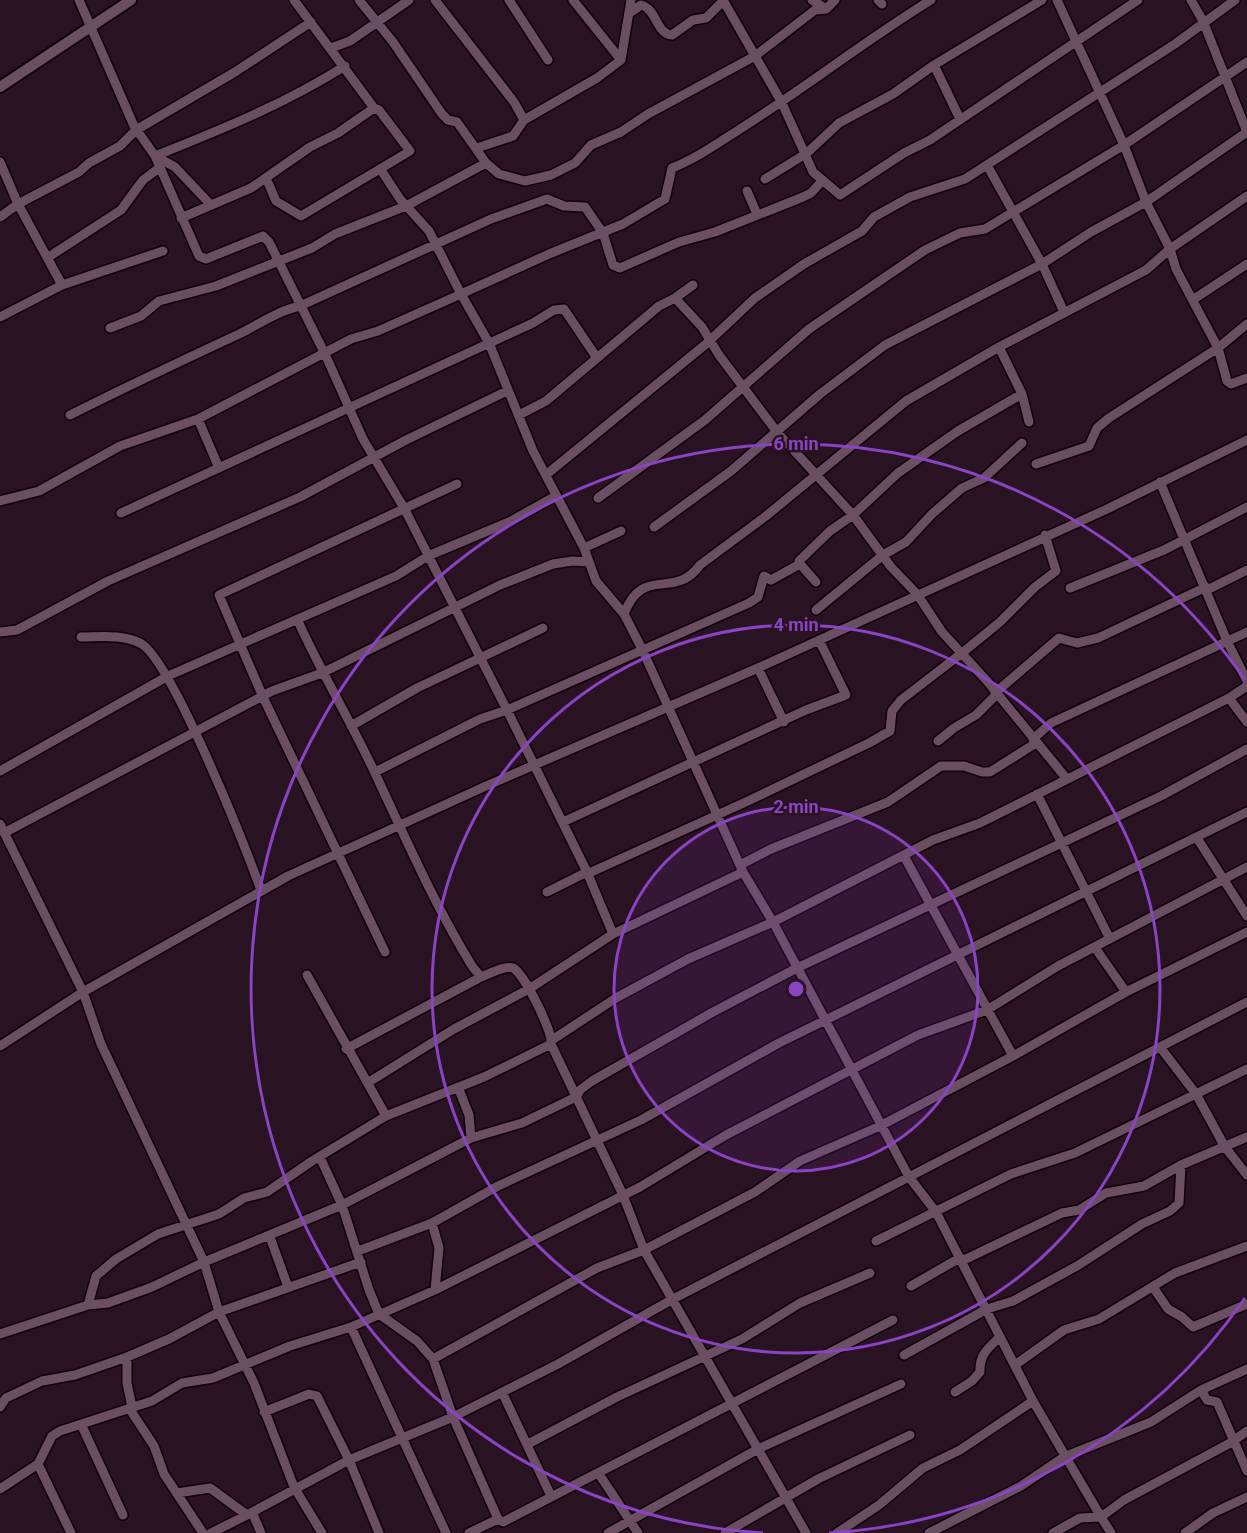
<svg xmlns="http://www.w3.org/2000/svg" width="1247" height="1533" viewBox="0 0 1247 1533" font-family="Roboto,sans-serif">
<style>
.lines{fill:none;stroke-linecap:round;stroke-linejoin:round}
.minor-casing{stroke:#10010c;stroke-width:12}
.tertiary-casing{stroke:#10010c;stroke-width:14}
.minor{stroke:#6a4f62;stroke-width:9}
.tertiary{stroke:#6a4f62;stroke-width:10}
.ring{fill:none;stroke:#8a44c3;stroke-width:3}
.centre{fill:#8a44c3;stroke:#291222;stroke-width:3}
.ring-label{font-size:18px;text-anchor:middle;font-weight:bold;fill:#8a44c3;stroke:#291222;stroke-width:5;stroke-linejoin:round;paint-order:stroke}
</style>
<rect width="100%" height="100%" fill="#291222"/>
<g class="lines">
<g class="minor-casing">
<path id="minor" d="M79,0L134,126L155,156L199,256L206,259L263,236L269,242L325,354L363,439L404,508L507,710L749,603L758,597L764,576L771,580L800,564L816,582
M359,0L393,42L442,114L448,120L457,122L486,163L499,174L525,181L551,175L575,163L591,145L621,132L648,114L755,56L815,10L826,9L835,0
M435,0L514,102L524,120
M509,0L548,60
M573,0L621,60
M723,0L782,103L813,172L840,195L904,153L930,140L1138,0
M812,0L826,9
M878,0L882,4
M1057,0L1124,145L1146,202L1170,249L1176,269L1218,348L1227,381L1231,384L1247,378
M1191,0L1203,21L1247,132
M631,12L641,5C657,9 656,34 672,35L693,20L706,18L723,1
M331,48L350,41L409,0
M934,65L960,119
M477,148L513,136L524,120L597,78L621,60L631,0
M155,156C220,130 285,104 345,66
M155,156L175,167L210,204
M0,162L18,204L62,285
M987,165L1042,264L1064,312
M381,170L400,199L429,231L461,294L549,254L623,224L665,199L672,168C697,158 718,143 740,129C805,88 866,40 931,0
M266,178L276,201L301,216L410,151L379,110L374,108L294,0
M765,179L807,153L839,123L893,94L934,65L1042,0
M747,191L757,214
M0,217L18,204L79,172L89,163L120,146L136,130L235,72L311,22
M181,218L251,188L310,147L338,133L374,108
M47,258L121,210L143,180L159,168
M675,298L693,285
M1194,299L1247,264
M0,317L62,285L163,251
M110,328L141,316L159,301L216,286L312,248L335,234L406,206L486,163
M999,347L1022,394L1029,422
M70,415C126,387 181,361 237,335C258,325 277,311 300,306L491,219L547,199L564,206L585,207L603,233L613,265L620,268L679,242L715,232L803,197L811,193L822,181
M519,415L546,401L659,306L675,298L702,327L719,355L777,432L853,515L891,567L917,594L942,632L987,681L1066,778
M198,419L219,468
M1036,464L1089,446L1097,428L1109,418L1218,348L1247,324
M547,474L706,344L755,298L804,264L862,231L874,217L910,197L965,179L1175,44L1235,0
M1160,482L1227,641L1247,681
M598,498L705,420L809,329L925,250L960,233L985,229L1124,145L1247,62
M0,501L39,491L120,446L198,419L351,339L378,331L461,294L489,343L533,451L584,548L596,581L624,614L642,649L743,872L773,922L909,1177L936,1212L1033,1401L1101,1517L1080,1518L1053,1533
M121,513L533,323L554,310L564,309L597,358
M654,527L731,471L820,394L885,345L1042,264L1091,232L1146,202L1247,132
M584,548L621,531
M800,564L799,561L830,531L853,515L898,473L958,431L1022,394
M1070,588L1164,550L1247,507
M1207,590L1247,570
M816,610L883,555L906,542L932,514L962,488L984,478L1022,443
M624,614C643,564 674,601 700,565L766,516L906,401L999,347L1146,270L1170,249L1247,196
M298,621C321,672 350,720 374,771C405,837 434,904 472,966L481,977C489,974 506,965 513,968C524,973 554,1034 551,1044L623,1195L644,1250L806,1533
M0,632L17,630L108,581L300,497L406,440L507,391
M81,637C99,637 122,634 140,643C171,658 246,849 261,890
M758,668L784,722
M995,693L1059,638L1077,643L1098,638L1206,587
M1229,698L1247,722
M351,726L417,688L543,628
M1033,739L1051,723L1247,632
M938,741L954,728L976,715L997,694
M0,771L168,676L396,576L428,556L509,522L556,496
M375,772L480,719L507,710L587,872
M1037,794L1110,939
M563,822L806,710L846,695L819,640
M0,824L83,992L101,1044L204,1262L219,1312L254,1383L294,1487L322,1533
M4,833L272,691L322,673L500,585L553,564L572,561L589,562
M1197,838L1247,916
M904,856L1013,1056
M740,865L771,849L888,802L941,766H964L982,772H990L1036,743
M587,874L748,801L869,743L890,731L892,711L901,700L962,653L1000,622L1035,587L1056,571L1045,535
M547,892L587,872L613,934
M1096,949L1126,992
M385,952L263,697L219,595L457,484
M307,975L386,1116
M552,1040L616,998L688,959L773,922L933,840L980,823L1229,698L1247,686
M0,1046L83,992L288,876L486,786L758,668L1105,510L1247,440
M1160,1047L1196,1094L1225,1147L1247,1175
M346,1049L481,977
M369,1082L454,1029L529,989L613,934L743,872
M458,1087L469,1115L471,1138
M320,1157L342,1205L369,1290L379,1314L417,1341L433,1359
M432,1223L439,1248L435,1290
M270,1237L288,1287
M876,1241L1011,1174L1075,1153L1247,1069
M358,1251L432,1223L498,1186L641,1120L779,1043L1247,812
M911,1286L958,1259H966L1062,1213L1079,1210L1106,1193L1144,1186L1181,1165L1247,1137
M1153,1287L1168,1309L1182,1317L1193,1327L1247,1304
M88,1305L96,1276L116,1259L158,1234L219,1214L244,1198L267,1192L312,1161L386,1116L484,1077L551,1044
M351,1327L446,1533
M0,1334L88,1305L108,1303L152,1287L204,1262L342,1205L471,1138L522,1123L576,1097L580,1090L592,1081L713,1012L797,968L1161,796L1247,749
M904,1355L987,1309L1013,1301L1077,1266L1142,1224L1170,1211L1179,1203L1181,1165
M127,1357V1383L132,1407
M1015,1365L1064,1330L1099,1319L1175,1273L1247,1246
M1201,1390L1207,1400L1217,1402L1247,1471
M502,1392L551,1496
M955,1392L972,1381L980,1372C979,1355 988,1348 1000,1337
M0,1407L6,1398L42,1381L75,1375L127,1357L169,1339L219,1312L361,1262
M129,1408L154,1446L164,1474L203,1533
M264,1412L309,1394L317,1396L349,1460L379,1533
M81,1424L123,1515
M528,1444L617,1397L742,1339L800,1303L870,1273
M599,1474L638,1533
M0,1489L38,1464
M177,1493L210,1488L247,1515L349,1460L453,1417L558,1364L673,1299L1247,1002
M252,1512L261,1533
M498,1519L453,1417L433,1359L597,1268L644,1250L755,1192L800,1161L880,1126L1013,1056L1126,992L1247,932
M71,1533L38,1464L52,1436L60,1431L152,1401L182,1383L213,1378L290,1346L351,1327L435,1290L640,1187L726,1135L918,1035L987,1010L1058,966L1247,867
M211,1533L247,1515
M469,1533L498,1519L503,1522L893,1320
M608,1533L758,1449L901,1384
M725,1533L818,1479L910,1435
M837,1533L879,1505L923,1468L960,1450L1033,1401
M929,1533L1021,1486L1064,1457L1151,1422L1201,1390L1247,1369
M1111,1533L1101,1517L1124,1500L1232,1442L1247,1431
M1185,1533L1213,1513L1247,1497"/>
</g>
<g class="tertiary-casing">
<path id="tertiary" d="M0,87L131,0"/>
</g>
<use href="#minor" class="minor"/>
<use href="#tertiary" class="tertiary"/>
</g>
<circle cx="796" cy="989" r="182" fill="#8a44c3" fill-opacity=".12"/>
<g class="ring">
<circle cx="796" cy="989" r="182"/>
<circle cx="796" cy="989" r="364"/>
<path d="M1245 1298A545 545 0 0 1 829 1533M763 1533A545 545 0 1 1 1245 680"/>
</g>
<circle cx="796" cy="989" r="9" class="centre"/>
<g class="ring-label">
<text x="796" y="450">6 min</text>
<text x="796" y="631">4 min</text>
<text x="796" y="813">2 min</text>
</g>
</svg>
